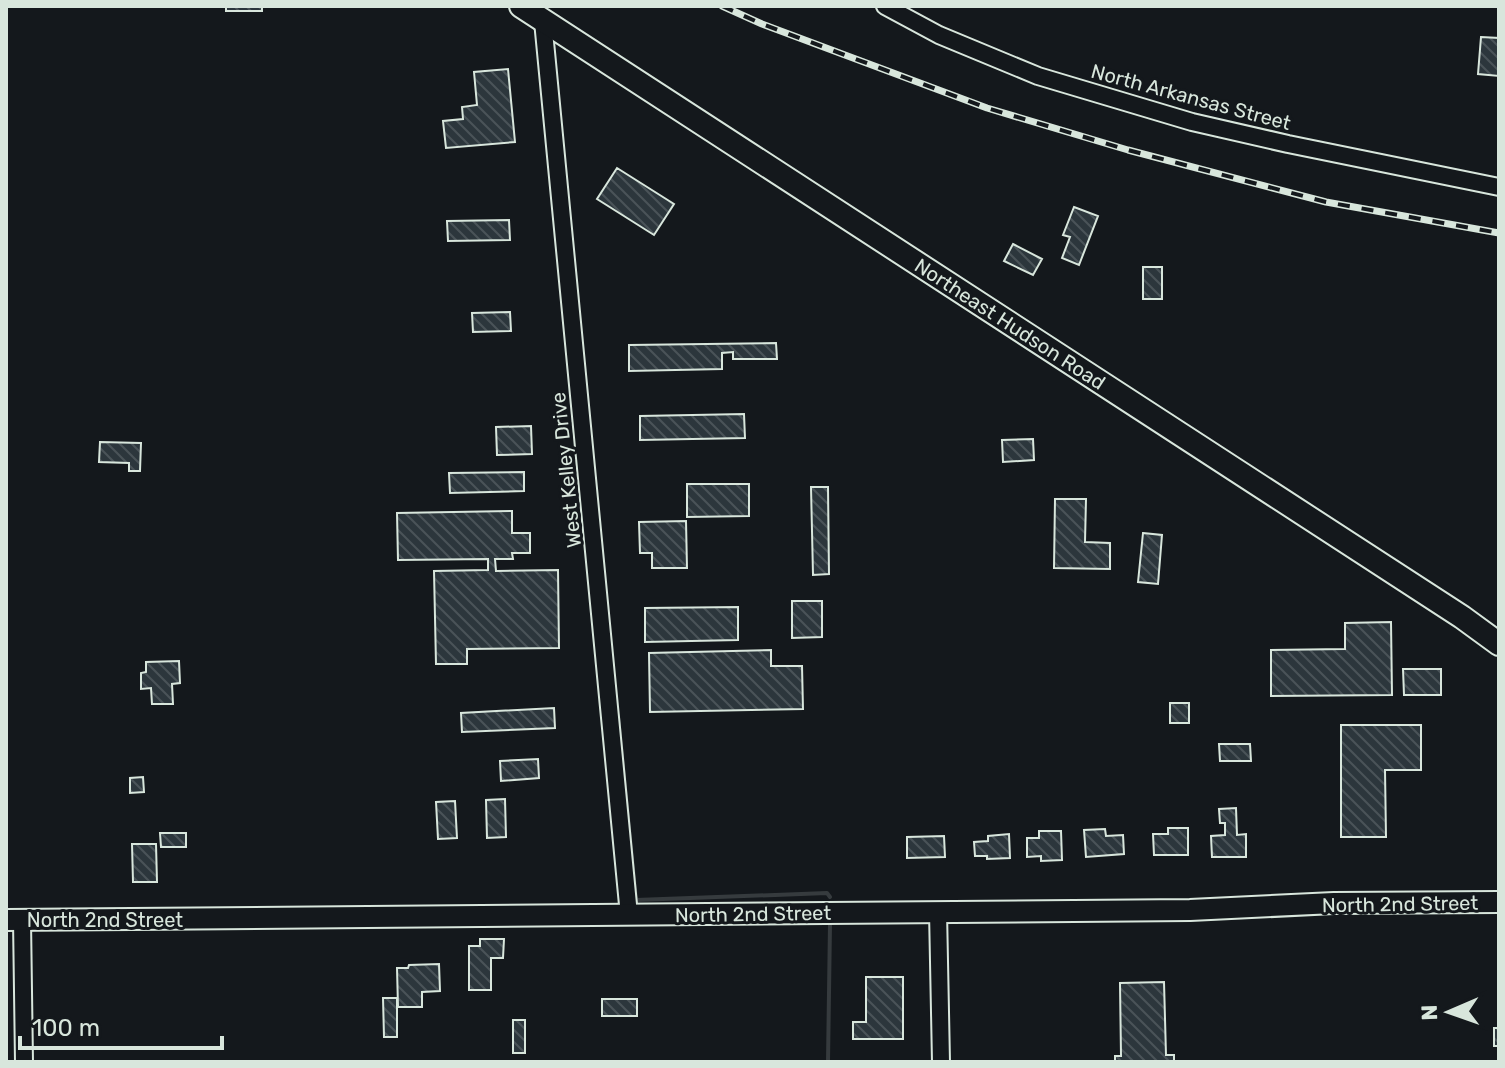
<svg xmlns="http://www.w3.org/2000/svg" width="1505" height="1068" viewBox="0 0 1505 1068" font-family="Rubik,sans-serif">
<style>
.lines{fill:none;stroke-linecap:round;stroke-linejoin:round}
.stream{stroke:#363b3e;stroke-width:4}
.building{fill:url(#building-back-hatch);stroke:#d8e6dc;stroke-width:2}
.minor-casing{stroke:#d8e6dc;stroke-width:20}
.major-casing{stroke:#d8e6dc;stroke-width:24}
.highway-casing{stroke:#d8e6dc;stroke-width:26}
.minor{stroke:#14181c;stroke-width:16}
.major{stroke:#14181c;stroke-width:20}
.highway{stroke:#14181c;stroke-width:22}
.rail-casing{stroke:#d8e6dc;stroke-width:7}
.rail{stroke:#14181c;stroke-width:4;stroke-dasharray:12;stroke-linecap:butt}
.labels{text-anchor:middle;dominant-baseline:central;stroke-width:6;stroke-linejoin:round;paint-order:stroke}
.street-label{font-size:20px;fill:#d8e6dc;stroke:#14181c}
</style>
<defs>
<pattern id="building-back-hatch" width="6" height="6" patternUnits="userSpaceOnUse" patternTransform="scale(2)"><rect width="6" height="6" fill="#2c363c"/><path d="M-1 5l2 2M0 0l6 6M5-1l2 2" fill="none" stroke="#4a5358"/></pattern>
</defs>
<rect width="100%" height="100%" fill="#14181c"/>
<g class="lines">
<path class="stream" d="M618,716L636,900L827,893L830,897
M828,1062L830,924"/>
</g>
<path class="building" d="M226,6H262V11H226Z
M1481,37L1499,38V76L1478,74Z
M508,69L515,142L446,148L443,121L463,119L462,107L477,105L474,72Z
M617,168L674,204L654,235L597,199Z
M1074,207L1098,216L1079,265L1062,258L1070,237L1063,235Z
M509,220L510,240L448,241L447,221Z
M1013,244L1042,259L1033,275L1004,261Z
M1143,267H1162V299H1143Z
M510,312L511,331L473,332L472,313Z
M776,343L777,359H733V352L722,353V369L629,371V345Z
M744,414L745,438L640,440V416Z
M531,426L532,454L497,455L496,427Z
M1033,439L1034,460L1003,462L1002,440Z
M100,442L141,443L140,471H129V463L99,462Z
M524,472V491L450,493L449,473Z
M687,484H749V516L687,517Z
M811,487H828L829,574L813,575Z
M1055,499H1086L1085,542L1110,543V569L1054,568Z
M512,511V533H530V553H512L513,559H495L496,571L558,570L559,648L467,649V664H436L434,571L488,570V559L398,560L397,513Z
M686,521L687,568H652V553H640L639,522Z
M1143,533L1162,535L1158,584L1138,582Z
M792,601H822V637L792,638Z
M738,607V640L645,642V608Z
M1391,622L1392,695L1271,696V650L1345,649V623Z
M771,650V666H802L803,709L650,712L649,653Z
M179,661L180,683L172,684L173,704H152L151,688L141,689V673L146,672V662Z
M1403,669H1441V695H1404Z
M1170,703H1189V723H1170Z
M554,708L555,728L462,732L461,713Z
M1341,725H1421V770H1385L1386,837H1341Z
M1219,744H1250L1251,761H1220Z
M538,759L539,778L501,781L500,761Z
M143,777L144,792L130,793V778Z
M505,799L506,837L487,838L486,800Z
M455,801L457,838L438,839L436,802Z
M1236,808L1237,835L1246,834V857H1212L1211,836L1225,835V823H1220L1219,809Z
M1168,828H1188V855H1154L1153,834H1168Z
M1105,829L1106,836L1123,835L1124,854L1086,857L1084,830Z
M1039,831H1061L1062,860L1041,861V856L1027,857V838H1039Z
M160,833H186V847H161Z
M1009,834L1010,858L987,859V856H975L974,842L988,841V836Z
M944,836L945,857L907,858V837Z
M132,844H156L157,882H133Z
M480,939H504L503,958H491V990H469V946H480Z
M439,964L440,991L422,992V1007H398L397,968H408L409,965Z
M866,977H903V1039H853V1022H866Z
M1164,982L1166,1055H1174V1062H1115V1056H1121L1120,983Z
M383,998H397V1037H384Z
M602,999H637V1016H602Z
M513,1020H525V1053H513Z
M1494,1028H1499V1046H1494Z"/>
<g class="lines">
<g class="minor-casing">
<path id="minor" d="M885,6L939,35L1038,76L1192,122L1288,144L1499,187
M543,21L629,915
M938,911L941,1062
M22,920L24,1062"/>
</g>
<g class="major-casing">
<path id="major" d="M6,920L1190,910L1334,903L1499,902"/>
</g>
<g class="highway-casing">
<path id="highway" d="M521,6L1462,617L1499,644"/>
</g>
<use href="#minor" class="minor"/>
<use href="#major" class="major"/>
<use href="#highway" class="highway"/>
<g class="rail-casing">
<path id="rail" d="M722,6L762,24L987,108L1128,150L1326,202L1499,233"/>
</g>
<use href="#rail" class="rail"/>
</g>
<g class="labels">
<g class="street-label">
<text transform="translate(1191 97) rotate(15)">North Arkansas Street</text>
<text transform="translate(1010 324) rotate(33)">Northeast Hudson Road</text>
<text transform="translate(566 470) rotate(-96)">West Kelley Drive</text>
<text transform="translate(1400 904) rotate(-1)">North 2nd Street</text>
<text transform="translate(753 914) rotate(-1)">North 2nd Street</text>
<text x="105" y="920">North 2nd Street</text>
</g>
</g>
<rect width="1505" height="1068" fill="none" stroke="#d8e6dc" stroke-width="16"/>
<g transform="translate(1449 1012) rotate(268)" stroke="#14181c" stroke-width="6" paint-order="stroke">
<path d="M0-6L14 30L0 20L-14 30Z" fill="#d8e6dc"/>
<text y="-12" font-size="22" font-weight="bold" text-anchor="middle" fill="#d8e6dc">N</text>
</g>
<path d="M20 1036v12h202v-12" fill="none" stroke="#d8e6dc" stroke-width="4"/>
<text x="32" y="1036" font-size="24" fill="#d8e6dc" stroke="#14181c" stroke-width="6" paint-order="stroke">100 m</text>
</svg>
